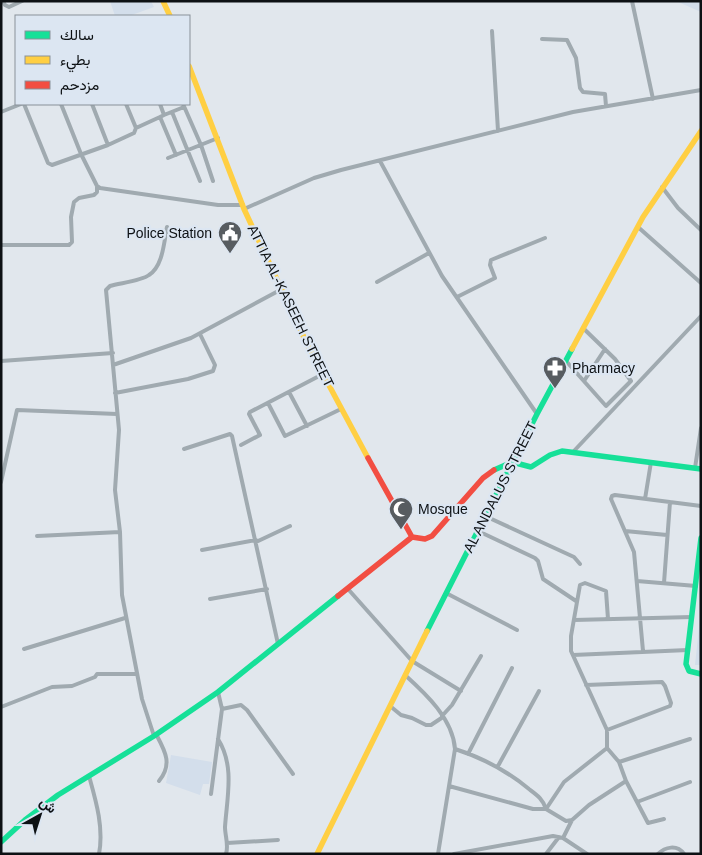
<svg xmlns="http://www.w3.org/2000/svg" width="702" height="855" viewBox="0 0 702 855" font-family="Arial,Vazirmatn,sans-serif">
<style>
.built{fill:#d3deeb}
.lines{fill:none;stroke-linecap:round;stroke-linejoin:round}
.street{stroke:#a0aab0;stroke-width:4}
.fast{stroke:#16e098;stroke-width:5.5}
.slow{stroke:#ffcf43;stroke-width:5.5}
.jam{stroke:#f24e42;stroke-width:5.5}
.labels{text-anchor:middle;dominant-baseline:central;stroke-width:4.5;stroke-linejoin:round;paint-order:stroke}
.poi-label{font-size:14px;fill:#0d1114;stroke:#dce6f2;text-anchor:start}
.street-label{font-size:14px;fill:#0d1114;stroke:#dce6f2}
</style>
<rect width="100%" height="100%" fill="#e1e7ed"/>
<path class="built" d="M110,1H151L154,7L129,16H115Z
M676,1H701V12Z
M701,609V665H695Z
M171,755L212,762L209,784H203L200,795L166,783Z"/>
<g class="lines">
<path class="street" d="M3,1L5,5L9,7L22,1
M632,1L653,99
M492,31L498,131
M542,39L567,40L576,58L580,88L583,92L605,94L606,106
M24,104L48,163L52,165L108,145L134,133L136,128L126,104
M92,104L108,145
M160,104L164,115L160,117L176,155
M183,104L201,145L213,181
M1,112L21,104
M172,112L200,181
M164,115L184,107
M136,128L160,117
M168,158L218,138
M380,161L442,276L537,414
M97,186L100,188L218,205H243
M662,187L678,208L701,230
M244,209L314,178L341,170L573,112L701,90
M638,227L701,283
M1,245H69L72,242L71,217L74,202L79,198L94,195L97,192V186L81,154L61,104
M377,282L429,253
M457,297L495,278L490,265L491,260L545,238
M1,361L113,353
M566,361L606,406L631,381L615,359L583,328
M113,365L191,338L282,289
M584,381L605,349
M289,392L307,426
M115,393L188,379L213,371L215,365L200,334
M268,403L285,436L341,409
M241,445L260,435L249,414L250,412L323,374
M184,449L230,434L232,436L278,644
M573,452L701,316
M695,468L701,428
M1,482L17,410L117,414
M645,499L651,462
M485,516L574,557L580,564
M478,531L535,558L538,561L543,579L576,601
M625,531L667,535
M37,536L120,532
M256,542L290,526
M202,550L256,540
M637,581L696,586
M664,583L670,502
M348,589L412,661L461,691
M446,593L517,630
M210,599L267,589
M608,619L606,591L585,583L580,585L571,636V651L607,730V748L619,762L626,781L637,802L690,782
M574,620L692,617
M24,649L125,618
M643,651L634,552L611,499L612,496L615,495L701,506
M573,655L688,650
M405,675C426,694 453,719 455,749L438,854
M586,685L662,682L665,686L671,703L670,706L607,730
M390,706L401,715L412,718L426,725H431L443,717
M1,707L52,687L72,686L95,677L97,674H137
M222,709L241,705L247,710L293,774
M442,716L452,705L481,656
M156,734C165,751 173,764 159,781
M154,736L142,699L122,595L120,532L115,490L119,430L106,290L110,286C120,283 141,281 149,275C163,266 164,242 167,227
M218,739C235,766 227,797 225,827C225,836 229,845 226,854
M455,749C483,758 506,770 529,789C537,795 543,799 546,809
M468,754L512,668
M619,762L690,739
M498,766L539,691
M89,776C96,801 104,828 99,854
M449,786L533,809H546L566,821L572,820
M211,794L222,709L218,692
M637,802L648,823L664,819
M546,809L564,782L607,748
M563,838L572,820L589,805L626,781
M227,843L278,840
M454,854L553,836L563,838L587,854
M546,854L559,837
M658,854C665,847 677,844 684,854"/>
<path class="fast" d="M494,470L512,462L531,467L550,455L562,451L701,469
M701,538L686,664L689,671L701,674
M427,631L537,414L572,349
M1,842L25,820L58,795L154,736L218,692L338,596"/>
<path class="slow" d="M163,1L170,16
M189,66L244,209L309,348L368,458
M572,349L643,217L701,131
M317,854L427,631"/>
<path class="jam" d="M368,458L412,537
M338,596L412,537L425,539L432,536L483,478L494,470"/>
</g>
<defs>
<g id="civic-pin" transform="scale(1.25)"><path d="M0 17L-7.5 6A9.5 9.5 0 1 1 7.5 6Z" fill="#575c60" stroke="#dce6f2"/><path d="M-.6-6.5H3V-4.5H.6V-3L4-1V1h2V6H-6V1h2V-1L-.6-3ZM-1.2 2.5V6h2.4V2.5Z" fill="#fff"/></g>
<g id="pharmacy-pin" transform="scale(1.25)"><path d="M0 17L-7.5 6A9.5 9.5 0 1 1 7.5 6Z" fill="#575c60" stroke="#dce6f2"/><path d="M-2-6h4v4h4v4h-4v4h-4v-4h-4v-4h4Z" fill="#fff"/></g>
<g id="mosque-pin" transform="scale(1.25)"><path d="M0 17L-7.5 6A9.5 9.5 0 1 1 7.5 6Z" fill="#575c60" stroke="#dce6f2"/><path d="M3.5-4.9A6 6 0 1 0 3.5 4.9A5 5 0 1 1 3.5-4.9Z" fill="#fff"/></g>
</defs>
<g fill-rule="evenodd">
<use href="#civic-pin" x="230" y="233"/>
<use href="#pharmacy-pin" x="555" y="368"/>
<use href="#mosque-pin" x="401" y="509"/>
</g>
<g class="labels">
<g class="poi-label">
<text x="212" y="233" text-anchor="end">Police Station</text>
<text x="572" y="368">Pharmacy</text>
<text x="418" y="509">Mosque</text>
</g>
<g class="street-label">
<text transform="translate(291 306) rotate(64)">ATTIA AL-KASEEH STREET</text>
<text transform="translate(500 487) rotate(-63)">AL ANDALUS STREET</text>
</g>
</g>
<rect width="702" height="855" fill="none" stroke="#0d1114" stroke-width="5"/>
<rect x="15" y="15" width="175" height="90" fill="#dce6f2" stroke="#899199"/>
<rect x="25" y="31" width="25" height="8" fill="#16e098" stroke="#899199"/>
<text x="60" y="40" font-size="15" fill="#0d1114">سالك</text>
<rect x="25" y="56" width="25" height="8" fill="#ffcf43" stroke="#899199"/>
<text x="60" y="65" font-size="15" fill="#0d1114">بطيء</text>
<rect x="25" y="81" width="25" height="8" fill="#f24e42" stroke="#899199"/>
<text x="60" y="90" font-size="15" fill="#0d1114">مزدحم</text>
<g transform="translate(40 815) rotate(39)" stroke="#dce6f2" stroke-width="4" paint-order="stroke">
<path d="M0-4L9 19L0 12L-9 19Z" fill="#0d1114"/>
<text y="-8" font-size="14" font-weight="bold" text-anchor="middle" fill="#0d1114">ش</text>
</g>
</svg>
